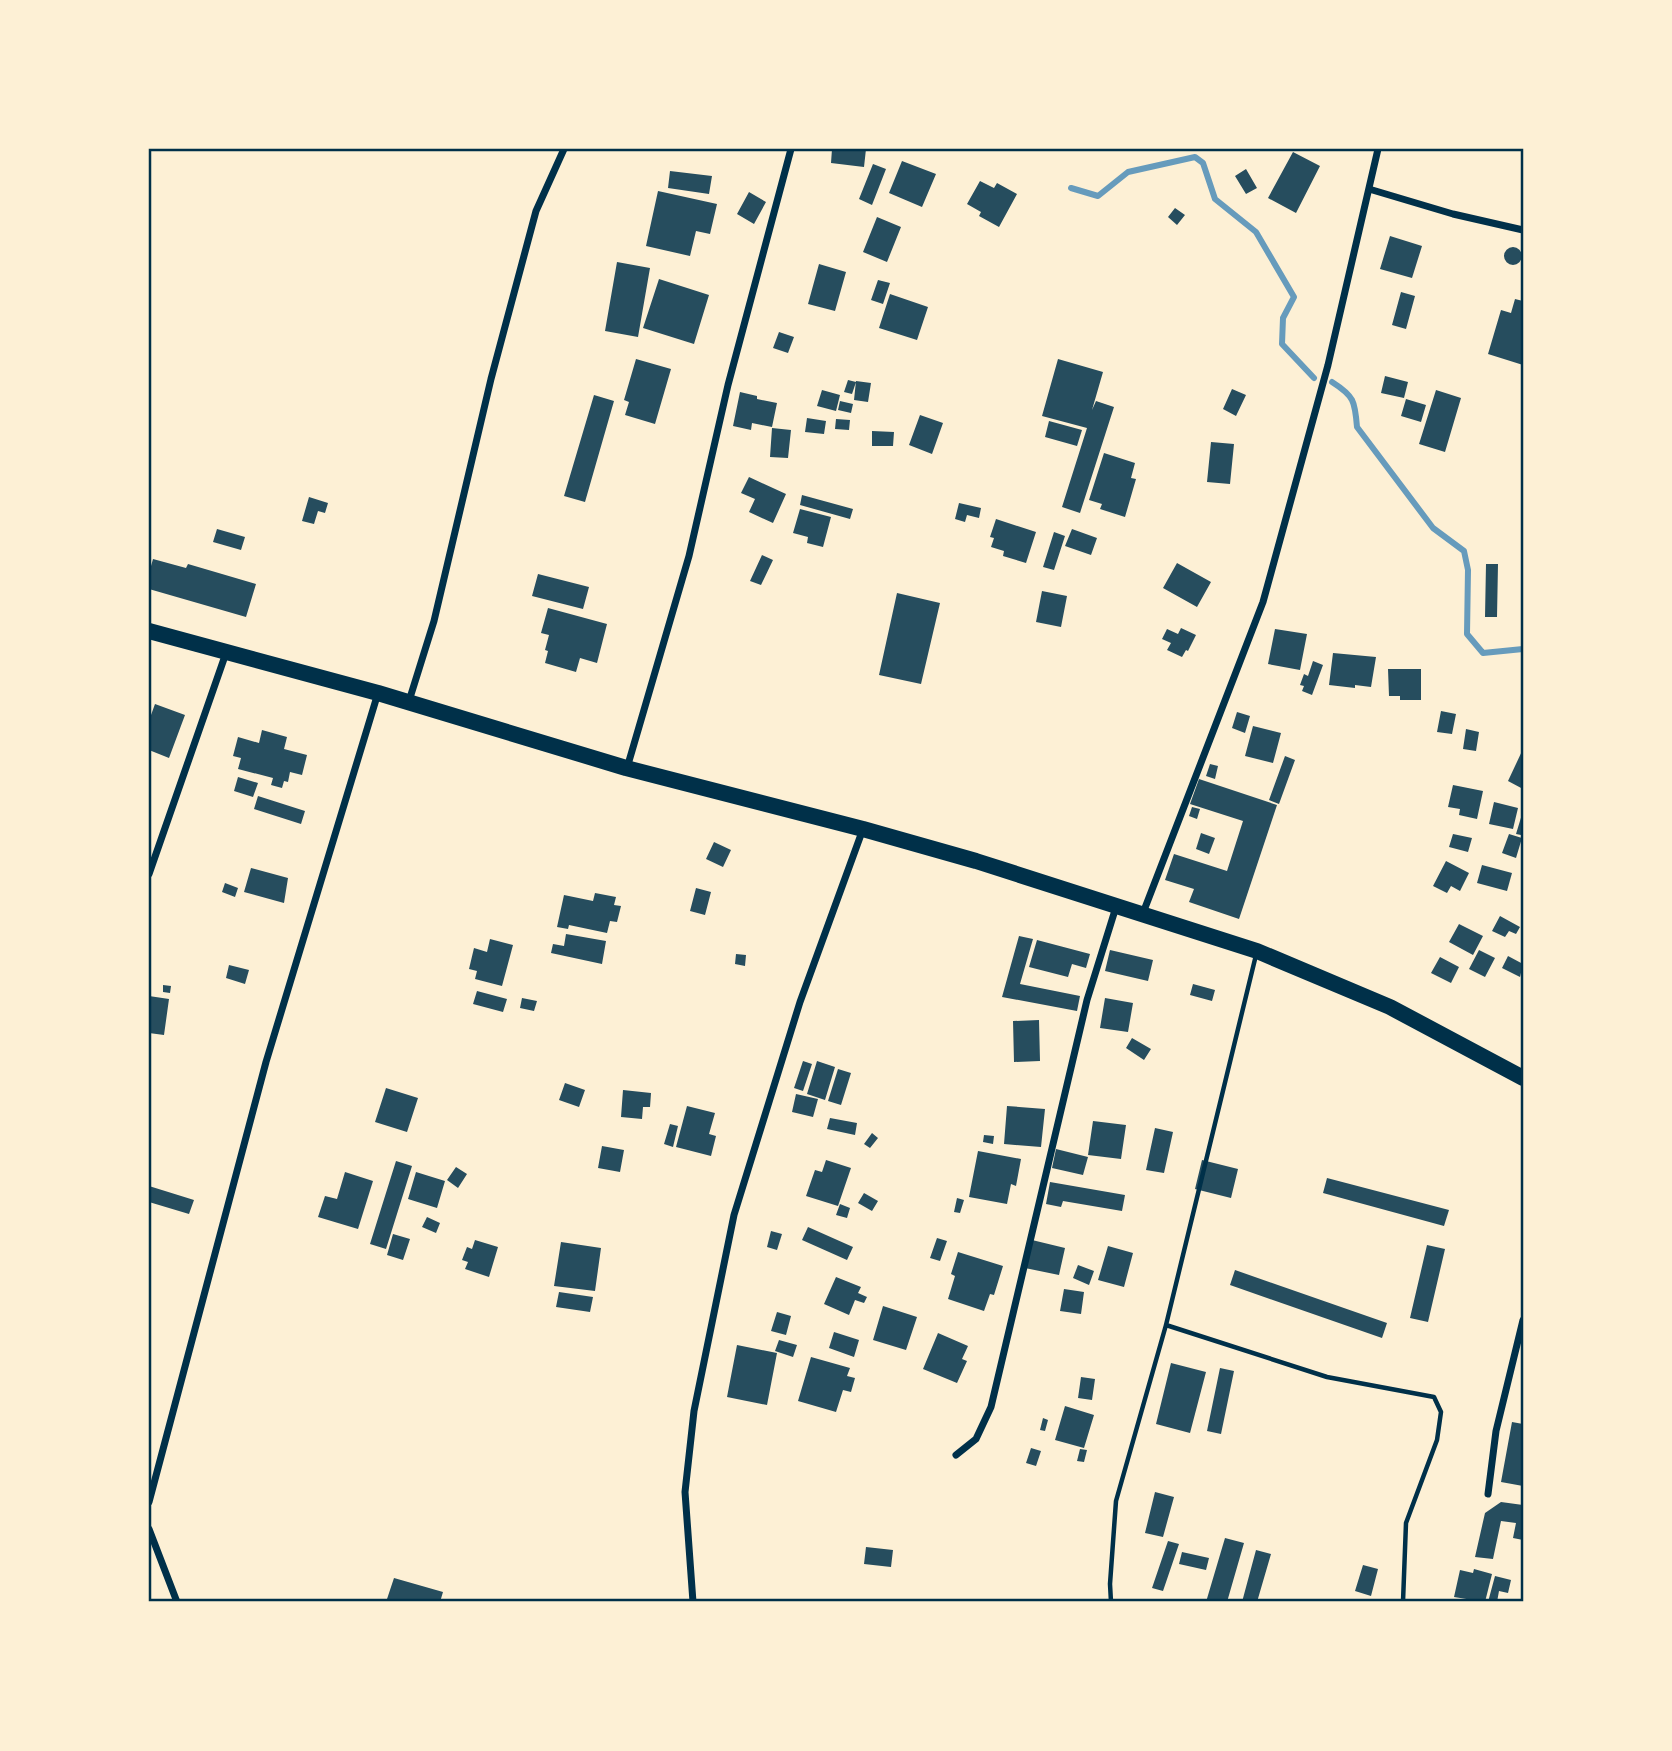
<svg xmlns="http://www.w3.org/2000/svg" width="1672" height="1751" viewBox="0 0 1672 1751" font-family="'Asap Condensed',sans-serif">
<style>
.lines{fill:none;stroke-linecap:round;stroke-linejoin:round}
.stream{stroke:#669bbc;stroke-width:6}
.building{fill:#264d5e}
.service{stroke:#003049;stroke-width:4.5}
.minor{stroke:#003049;stroke-width:7}
.primary{stroke:#003049;stroke-width:16}
.neatline{fill:none;stroke:#003049;stroke-width:2.5}
</style>
<rect width="100%" height="100%" fill="#fdf0d5"/>
<g class="lines">
<path class="stream" d="M1071,188L1098,196L1128,172L1195,157L1203,163L1215,199L1256,232L1294,297L1283,318L1282,344L1314,378
M1332,382C1354,396 1355,401 1357,427L1433,528L1464,551L1468,570L1467,634L1483,653L1523,649"/>
</g>
<path class="building" d="M832,149H866L864,167L831,163Z
M1293,152L1320,166L1296,213L1268,198Z
M902,161L936,174L922,207L889,193Z
M873,164L886,169L872,205L859,199Z
M1246,169L1257,188L1246,194L1235,176Z
M670,171L712,176L709,194L668,188Z
M980,181L994,188L997,183L1017,194L999,227L979,216L981,212L967,204Z
M658,191L717,204L710,234L696,231L690,256L646,246Z
M749,192L766,202L754,224L737,214Z
M1175,208L1185,215L1177,225L1168,217Z
M877,217L901,227L887,262L863,252Z
M1390,236L1422,246L1412,278L1380,269Z
M1504 256a9 9 0 1 1 18 0a9 9 0 1 1-18 0Z
M617,262L650,268L638,337L605,331Z
M819,264L846,272L835,311L808,304Z
M659,279L709,295L694,344L643,328Z
M878,280L890,283L883,304L871,300Z
M1401,292L1415,296L1406,329L1392,325Z
M890,294L928,307L917,340L879,328Z
M1515,299L1523,301V365L1488,354L1501,310L1511,313Z
M779,332L794,337L788,353L773,348Z
M636,359L671,369L655,424L625,415L629,402L624,400Z
M1058,359L1103,372L1092,410L1096,401L1114,407L1080,513L1062,507L1087,428L1042,416Z
M1385,376L1408,382L1404,398L1381,393Z
M848,380L856,382L852,394L844,392Z
M856,381L871,383L868,402L854,400Z
M1232,389L1246,395L1236,416L1223,409Z
M822,390L840,395L836,411L817,406Z
M1436,390L1461,398L1445,452L1419,444Z
M740,392L757,396V399L777,403L772,427L752,423L751,430L733,426Z
M594,395L614,401L585,502L564,496Z
M1406,399L1426,405L1421,422L1401,416Z
M840,401L853,404L851,413L838,410Z
M920,415L943,423L932,454L909,445Z
M807,418L826,421L824,434L805,432Z
M836,419L850,420L849,430L835,429Z
M1049,421L1082,430L1077,446L1045,437Z
M772,428L791,430L788,458L770,457Z
M872,431L894,432L893,446H872Z
M1211,442L1234,444L1230,484L1207,482Z
M1104,453L1135,463L1131,478L1136,479L1125,517L1100,509L1102,504L1089,500Z
M749,477L786,494L773,523L749,512L755,499L741,493Z
M802,495L853,509L850,519L800,505Z
M309,497L328,503L325,513L318,511L314,524L302,521Z
M959,503L981,508L979,518L967,515L965,522L955,519Z
M800,509L831,517L823,547L807,543L808,537L793,533Z
M996,519L1036,532L1026,563L1003,556L1004,551L991,547L994,538L990,537Z
M217,529L245,537L241,550L213,542Z
M1072,529L1097,538L1091,555L1065,546Z
M1054,532L1065,536L1054,570L1043,567Z
M762,555L773,560L761,585L750,581Z
M153,559L186,568L188,564L256,584L246,617L149,589V573Z
M1177,563L1211,582L1197,607L1163,588Z
M1486,564H1498L1497,617H1485Z
M538,574L589,587L583,609L532,596Z
M1042,591L1067,596L1061,627L1036,622Z
M897,593L940,603L921,684L879,675Z
M548,608L607,624L597,663L580,658L576,672L545,663L548,651L545,650L549,635L541,633Z
M1181,628L1196,635L1188,651L1186,650L1182,657L1167,650L1171,643L1162,639L1167,629L1178,634Z
M1275,629L1307,634L1300,670L1268,664Z
M1333,653L1376,657L1371,687L1355,685V688L1329,685Z
M1313,661L1323,665L1312,695L1302,691L1304,686L1300,685L1304,674L1308,676Z
M1388,669H1421V700H1400V696H1389Z
M155,704L185,715L169,758L149,750V714L151,715Z
M1441,711L1456,714L1452,734L1437,732Z
M1237,712L1250,716L1245,733L1232,728Z
M1253,726L1281,733L1273,763L1245,756Z
M1466,729L1479,732L1476,751L1463,749Z
M262,730L287,737L284,749L307,755L302,775L290,772L288,782L284,781L282,788L271,785L273,778L238,769L241,758L233,756L238,737L259,743Z
M1523,749V789L1508,781Z
M1285,756L1295,760L1279,804L1269,800Z
M1210,764L1218,766L1215,779L1206,776Z
M238,777L258,783L253,797L234,791Z
M1199,779L1277,805L1239,919L1189,902L1194,889L1165,880L1174,854L1227,871L1243,821L1190,804Z
M1453,785L1483,791L1477,819L1459,815L1460,809L1448,807Z
M258,796L305,811L301,824L254,809Z
M1494,802L1518,808L1513,829L1489,824Z
M1192,807L1200,809L1197,819L1189,816Z
M1523,811V827L1521,835L1516,834Z
M1201,833L1215,838L1209,854L1196,849Z
M1453,834L1472,838L1468,852L1449,847Z
M1509,834L1522,838L1516,858L1502,853Z
M714,842L731,850L723,867L706,859Z
M1446,861L1469,873L1460,891L1451,886L1447,893L1433,886Z
M1482,865L1512,873L1507,891L1477,883Z
M251,868L288,878L284,903L244,892Z
M225,883L238,888L235,897L222,892Z
M696,888L711,892L705,915L690,911Z
M595,893L616,897L614,905L621,906L617,922L610,921L607,933L569,925L568,929L557,927L564,895L593,901Z
M1500,916L1520,927L1516,934L1509,931L1505,937L1492,931Z
M1459,924L1483,936L1473,955L1449,942Z
M566,934L606,941L602,964L551,953L553,944L564,946Z
M1019,936L1033,939L1020,984L1080,996L1077,1011L1002,997Z
M490,939L513,945L502,986L475,979L477,971L469,969L474,948L487,952Z
M1037,940L1090,954L1086,968L1072,964L1068,977L1029,967Z
M1110,950L1153,960L1148,981L1105,971Z
M1479,950L1495,958L1485,977L1469,969Z
M736,954L746,955L745,966L735,964Z
M1508,956L1523,964L1520,977L1502,968Z
M1440,957L1459,967L1451,983L1431,973Z
M229,965L249,970L245,984L226,978Z
M1193,984L1215,990L1212,1001L1190,995Z
M163,985L171,986L170,993L163,992Z
M477,991L507,999L503,1012L473,1004Z
M149,996L169,999L164,1035L149,1033Z
M522,998L537,1001L534,1011L520,1008Z
M1105,998L1133,1003L1128,1032L1100,1028Z
M1039,1020L1040,1061L1014,1062L1013,1021Z
M1132,1038L1151,1049L1144,1060L1126,1048Z
M803,1061L812,1064L803,1091L794,1088Z
M817,1061L835,1067L825,1100L807,1094Z
M838,1069L851,1073L841,1105L828,1101Z
M565,1083L585,1090L579,1107L559,1100Z
M386,1088L418,1098L407,1132L375,1122Z
M623,1090L651,1093L650,1107H643L642,1119L621,1117Z
M796,1094L818,1099L813,1117L792,1112Z
M687,1106L715,1113L709,1134L716,1136L711,1156L676,1147Z
M1007,1106L1045,1109L1041,1147L1004,1144Z
M830,1118L857,1123L855,1135L827,1129Z
M1093,1121L1126,1125L1121,1159L1088,1155Z
M670,1124L678,1126L673,1147L664,1144Z
M1155,1128L1173,1132L1164,1173L1146,1170Z
M872,1133L878,1138L870,1148L864,1144Z
M984,1135L994,1136L993,1144L983,1142Z
M602,1146L624,1150L620,1172L598,1168Z
M1056,1149L1088,1157L1083,1175L1052,1168Z
M978,1151L1021,1159L1016,1186L1011,1184L1007,1204L969,1197Z
M826,1160L851,1168L838,1206L806,1196L815,1170L822,1172Z
M1202,1160L1238,1169L1231,1198L1195,1189Z
M396,1161L412,1166L386,1249L370,1244Z
M456,1167L467,1174L458,1188L447,1180Z
M345,1172L373,1181L358,1229L318,1217L325,1196L337,1199Z
M416,1172L445,1181L437,1208L408,1199Z
M1327,1178L1449,1210L1444,1226L1323,1193Z
M1050,1182L1125,1195L1122,1211L1063,1201L1061,1207L1046,1204Z
M149,1186L194,1200L189,1214L149,1202Z
M864,1193L878,1201L872,1211L858,1203Z
M957,1198L964,1200L960,1213L954,1212Z
M840,1204L850,1208L847,1218L836,1215Z
M427,1217L440,1223L436,1233L422,1227Z
M808,1227L853,1247L847,1260L802,1240Z
M771,1231L782,1234L777,1250L767,1247Z
M393,1234L410,1239L403,1260L387,1255Z
M937,1238L947,1241L940,1261L930,1258Z
M475,1240L498,1247L489,1277L465,1269L468,1262L462,1260L467,1247L472,1249Z
M1032,1240L1065,1248L1059,1275L1025,1268Z
M561,1242L601,1248L595,1291L554,1286Z
M1427,1245L1445,1249L1428,1322L1410,1318Z
M1108,1246L1133,1253L1124,1287L1098,1280Z
M958,1252L1003,1266L994,1295L990,1294L984,1311L948,1299L955,1276L951,1274Z
M1078,1265L1094,1271L1089,1285L1073,1278Z
M1235,1270L1387,1323L1382,1338L1230,1285Z
M836,1277L861,1287L858,1293L867,1297L864,1303L855,1300L849,1315L824,1304Z
M1064,1289L1084,1292L1081,1314L1060,1311Z
M559,1292L593,1297L590,1312L556,1307Z
M883,1306L917,1317L906,1350L873,1340Z
M777,1312L791,1316L786,1335L771,1331Z
M834,1332L859,1340L854,1357L829,1348Z
M938,1333L968,1346L962,1359L967,1361L957,1383L923,1369Z
M779,1340L797,1345L793,1357L775,1351Z
M737,1345L777,1353L767,1405L727,1397Z
M811,1357L850,1368L847,1376L855,1378L851,1392L843,1390L836,1412L798,1401Z
M1171,1363L1206,1372L1190,1433L1156,1424Z
M1220,1368L1234,1371L1221,1434L1207,1431Z
M1081,1377L1095,1379L1092,1400L1078,1398Z
M1065,1406L1094,1415L1084,1448L1055,1440Z
M1043,1418L1048,1420L1045,1431L1040,1430Z
M1512,1422L1523,1424V1486L1501,1482Z
M1031,1448L1041,1451L1036,1466L1026,1463Z
M1080,1449L1087,1450L1084,1462L1077,1461Z
M1155,1492L1174,1497L1163,1537L1145,1533Z
M1501,1502L1523,1505V1540L1513,1538L1516,1523L1501,1521L1493,1559L1475,1557L1485,1513Z
M1225,1538L1244,1543L1227,1602H1206Z
M1168,1541L1179,1544L1163,1591L1152,1588Z
M866,1547L893,1550L891,1567L864,1564Z
M1256,1550L1271,1554L1257,1602H1242Z
M1182,1552L1209,1558L1206,1570L1179,1564Z
M1363,1565L1378,1569L1371,1596L1355,1591Z
M1474,1569L1492,1574L1485,1602L1454,1597L1460,1570L1473,1573Z
M1495,1576L1511,1580L1508,1593L1499,1591L1497,1602H1488Z
M394,1578L443,1592L440,1602H386Z"/>
<g class="lines">
<path class="service" d="M1166,1325L1327,1377L1434,1397L1441,1412L1437,1440L1406,1523L1403,1602
M1111,1602L1110,1584L1116,1501L1166,1325L1256,955"/>
<path class="minor" d="M1369,189L1453,214L1523,230
M409,701L434,621L491,379L536,211L564,149
M627,768L689,556L728,385L791,149
M149,874L226,653
M1143,913L1263,602L1328,365L1378,149
M956,1455L976,1439L991,1407L1087,1000L1116,907
M1488,1494L1496,1431L1523,1320
M149,1502L266,1062L378,693
M149,1529L177,1602
M693,1602L685,1492L694,1411L734,1215L800,1002L863,829"/>
<path class="primary" d="M149,631L378,693L626,768L863,829L976,861L1257,951L1390,1007L1523,1078"/>
</g>
<rect width="1672" height="1751" fill="none" stroke="#fdf0d5" stroke-width="301"/>
<rect x="150" y="150" width="1372" height="1450" class="neatline"/>
</svg>
